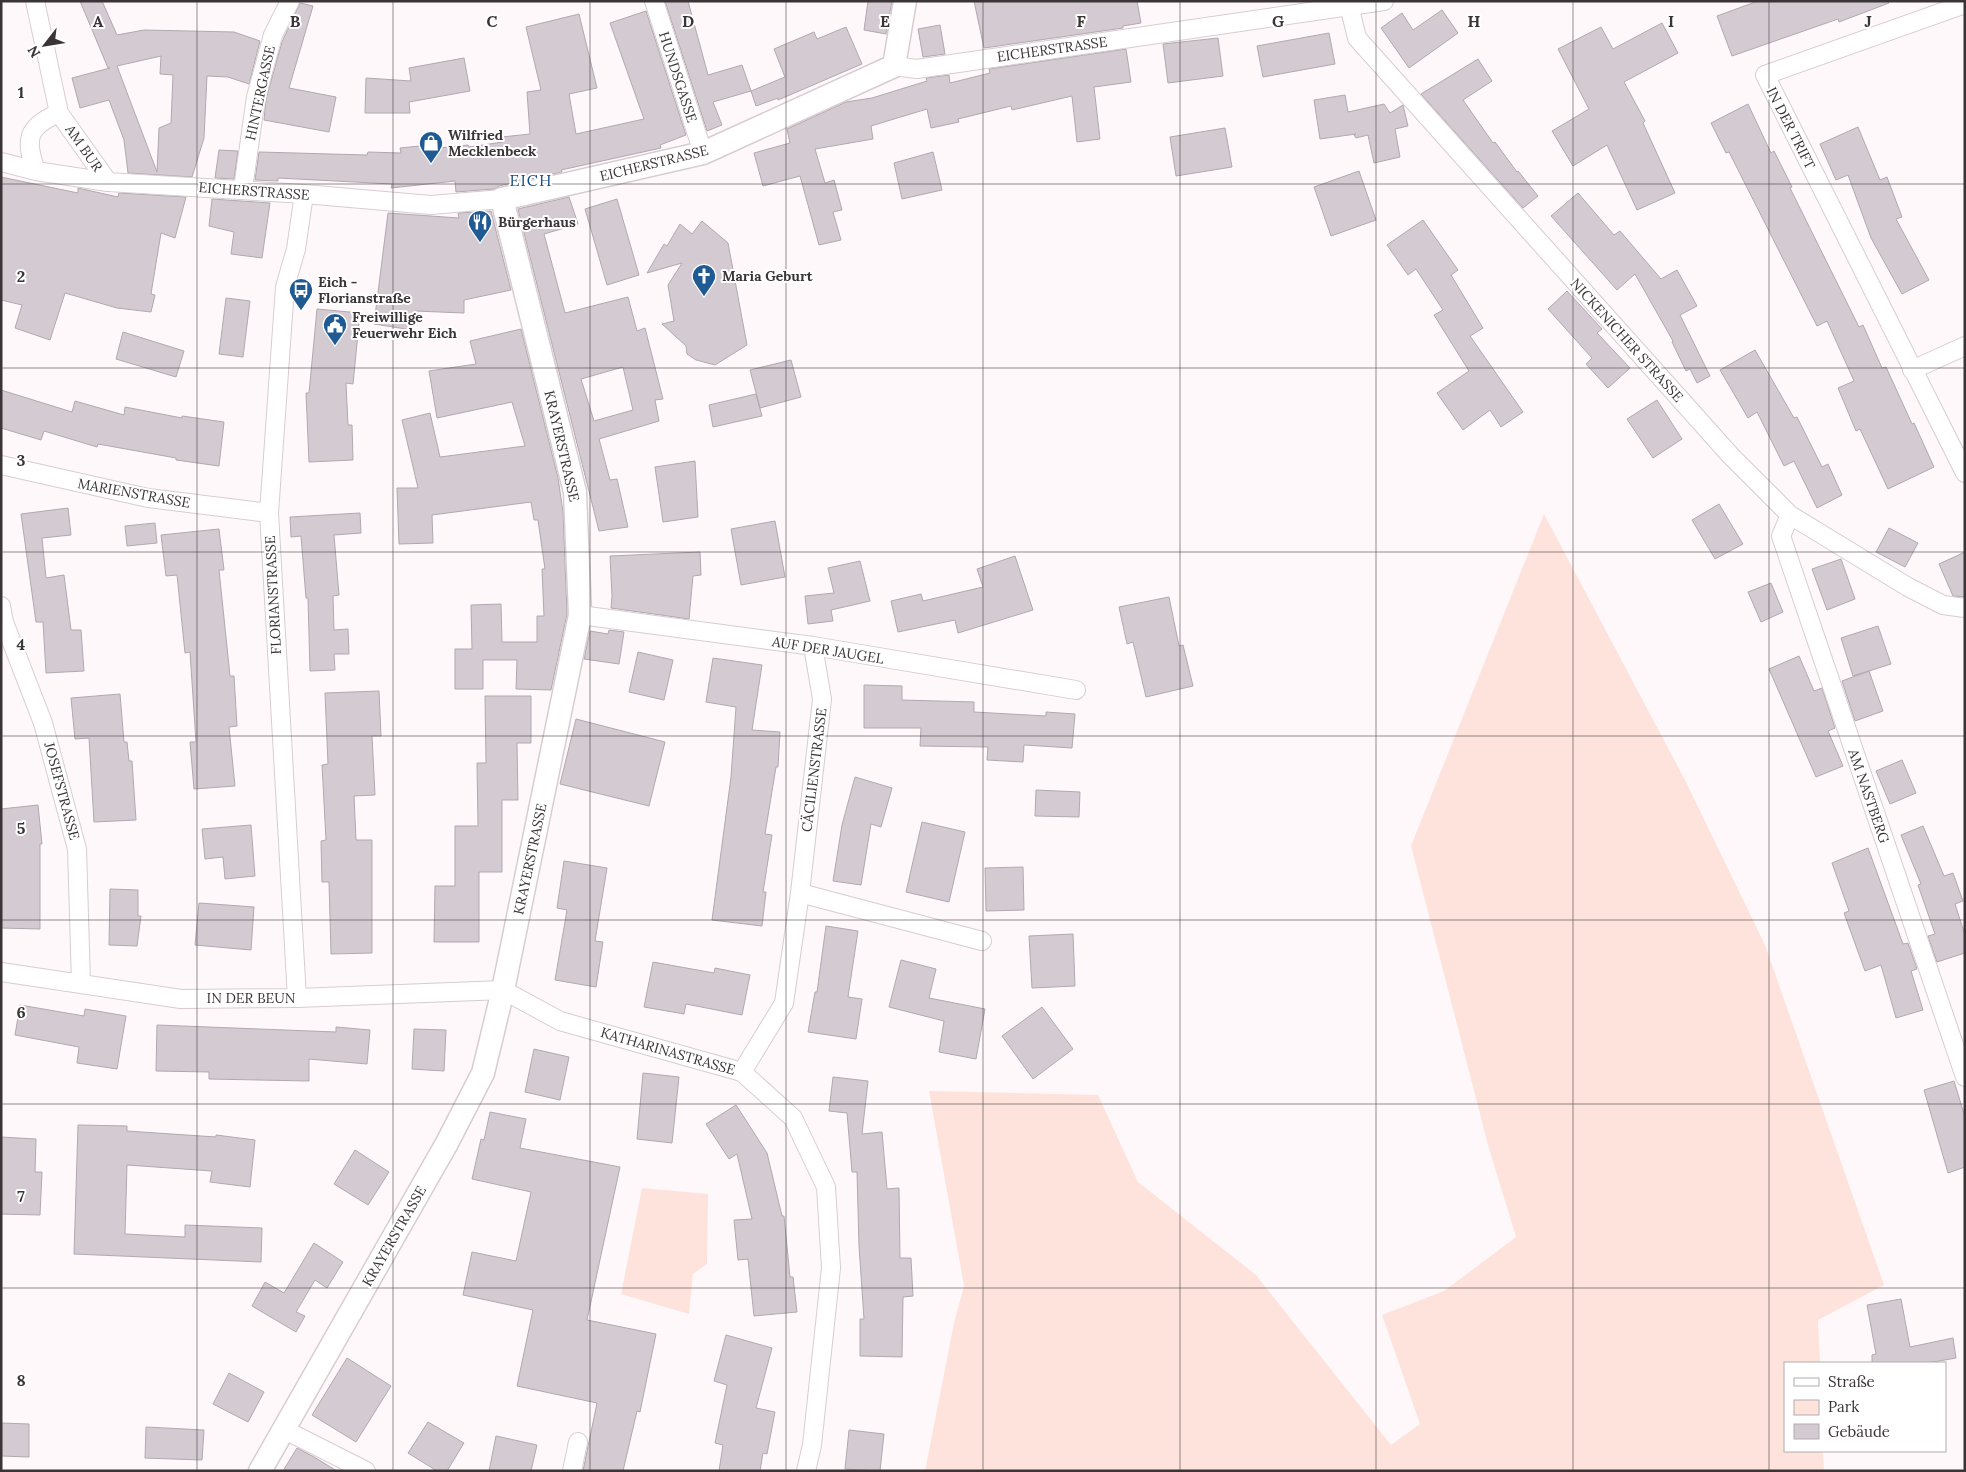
<svg xmlns="http://www.w3.org/2000/svg" width="1966" height="1472" viewBox="0 0 1966 1472" font-family="Lora,serif">
<style>
.green{fill:#fee3dc}
.building{fill:#d4cad2;stroke:#b2a8b0;fill-rule:evenodd}
.lines{fill:none;stroke-linecap:round;stroke-linejoin:round}
.minor-casing{stroke:#d9ccd0;stroke-width:20}
.tertiary-casing{stroke:#d9ccd0;stroke-width:25}
.minor{stroke:#fff;stroke-width:18}
.tertiary{stroke:#fff;stroke-width:22}
.grid{fill:none;stroke:#3a3436;stroke-width:1;stroke-opacity:0.55}
.labels{text-anchor:middle;dominant-baseline:central;stroke-width:4;stroke-linejoin:round;paint-order:stroke}
.street-label{font-size:14px;fill:#3a3436;stroke:#fff}
.poi-label{font-size:14px;font-weight:bold;fill:#3a3436;stroke:#fff;text-anchor:start}
.quarter-label{font-size:16px;letter-spacing:1px;fill:#184e7f;stroke:#fff}
.grid-label{font-size:16px;text-anchor:middle;font-weight:bold;fill:#3a3436;stroke:#fff;stroke-width:4;stroke-linejoin:round;paint-order:stroke}
</style>
<rect width="100%" height="100%" fill="#fef8fa"/>
<path class="green" d="M1544,514L1685,780L1765,945L1884,1285L1818,1320L1820,1363H1785V1451H1823L1824,1471H925L954,1323L964,1286L929,1091L1098,1095L1138,1182L1256,1275L1391,1445L1420,1424L1382,1315L1444,1291L1516,1237L1488,1145L1411,846Z
M642,1188L708,1194L707,1264L693,1274L689,1314L621,1294Z"/>
<path class="building" d="M80,1H102L117,35L144,30L234,32L260,41L249,84L228,77L207,76L204,138L192,177L128,173L124,140L109,100L80,108L72,78L110,68H108ZM161,56L160,74L173,75L171,123L159,128L157,172L117,66Z
M665,1H688L708,75L742,65L751,91L713,102L722,125L707,131Z
M868,1H892L886,34L864,30Z
M974,1H1137L1141,23L1123,26V28L984,48Z
M1758,1H1888L1889,3L1839,22L1838,19L1732,56L1717,16Z
M300,3L313,6L289,88L336,97L329,132L264,120L266,99L282,42Z
M1442,10L1458,33L1409,68L1381,28L1402,13L1413,30Z
M646,11L686,135L660,145L661,148L561,170L562,172L499,186L494,189L456,192L455,181L391,188L392,184L278,178V181L255,180L259,152L367,155L368,152L401,153L400,148L439,144V148L468,145L469,147L503,142L502,137L530,134L527,92L541,90L526,27L579,14L597,88L569,94L576,134L644,119L610,23Z
M1662,23L1678,53L1624,82L1645,121L1643,123L1675,193L1637,210L1607,145L1573,166L1552,131L1589,109L1558,49L1601,27L1613,49Z
M940,25L945,54L923,57L918,29Z
M846,27L862,64L778,100V98L756,106L751,91L785,77L774,49L814,32L817,39Z
M1329,33L1335,64L1263,77L1257,46Z
M1218,38L1223,76L1168,83L1163,44Z
M1126,49L1131,82L1094,87L1100,139L1077,142L1072,96L1012,110L1011,106L958,119L959,122L931,128L927,109L871,126L873,139L815,149L825,183L834,180L842,210L833,212L841,240L819,245L800,176L763,186L754,153L790,143L787,129L846,102L872,98L927,81L926,78L949,75L950,83L990,73L989,69Z
M464,58L470,91L409,102L410,113H365L366,78L411,81L409,68Z
M1478,59L1492,81L1463,100L1493,143L1495,142L1517,172L1518,171L1538,196L1523,208L1421,94Z
M1345,95L1348,112L1384,104L1390,113L1403,105L1408,126L1395,129L1400,157L1374,163L1368,135L1356,138L1354,135L1356,134L1320,139L1314,100Z
M1748,104L1771,153L1774,151L1792,187L1790,188L1859,327L1863,325L1882,368L1886,367L1912,424L1914,423L1934,467L1888,489L1860,429L1856,431L1838,388L1854,381L1827,321L1817,326L1729,152L1726,153L1711,123Z
M1858,127L1880,180L1887,177L1902,217L1896,219L1929,280L1902,294L1871,238L1848,175L1836,180L1820,144Z
M1225,128L1232,167L1176,176L1170,137Z
M219,150L238,151L234,179L215,178Z
M933,152L942,190L902,199L894,163Z
M1359,171L1376,220L1331,236L1314,187Z
M1,177L78,193V188L118,197L119,193L186,197L175,238L161,233L151,294L155,295L151,312L117,308L65,293L50,340L15,328L22,305L1,300Z
M1578,193L1614,235L1620,231L1661,279L1677,270L1697,306L1680,315L1710,376L1697,383L1690,369L1686,371L1672,342L1673,341L1635,274L1617,290L1551,216Z
M569,197L578,224L544,234L565,313L628,297L637,331L645,328L663,399L655,400L659,421L599,439L610,480L617,479L628,527L599,531L518,209ZM623,367L633,410L594,421L581,379Z
M212,199L270,203L262,258L231,254L234,232L209,226Z
M617,199L639,275L607,285L585,209Z
M491,211L511,290L464,300V313L415,311L412,330L374,324L388,213L459,218L458,213Z
M1423,220L1458,270L1451,275L1483,328L1470,336L1523,412L1501,427L1490,410L1463,430L1437,393L1469,371L1434,315L1443,310L1416,269L1408,275L1387,245Z
M702,221L728,243L747,345L715,365L696,360L687,354L686,346L662,324L674,321L668,285L682,263L647,273L664,244L667,246L680,224L692,234Z
M1567,291L1602,329L1597,333L1630,368L1608,388L1586,364L1592,358L1548,309Z
M226,298L250,301L243,357L219,354Z
M317,309L360,313L353,384L346,383L348,425H352L353,460L309,462L306,393H309Z
M521,329L558,478L563,512L567,614L551,690L516,689L517,660H483V689H455V649H472L471,605L501,604L502,642H537V616H544L542,569H545L538,520H534L531,502L432,515L433,543L399,544L397,488H418L402,420L430,413L440,457L525,446L512,402L437,418L429,371L476,364L470,341Z
M123,332L184,351L176,377L116,359Z
M1755,350L1794,418L1797,417L1822,467L1828,464L1842,495L1817,508L1794,461L1784,466L1757,412L1748,418L1720,370Z
M791,360L801,397L760,408L750,370Z
M1,390L72,412L75,401L124,415L125,407L182,418V416L224,422L219,466L176,460V458L98,444L97,447L44,431L41,440L1,428Z
M756,394L762,416L713,427L709,405Z
M1657,400L1682,439L1653,458L1627,419Z
M695,461L698,517L663,522L655,467Z
M1719,504L1743,544L1715,559L1692,520Z
M68,508L71,535L42,538L46,578L64,575L71,630H81L84,671L46,673L43,622H36L21,514Z
M360,513L361,533L334,535L339,595L333,596L334,630L348,629L349,654H334L335,670L310,671L308,598H306L301,536L291,537L290,517Z
M775,521L785,577L741,585L731,529Z
M155,523L157,543L127,546L125,526Z
M1889,528L1918,543L1905,567L1876,552Z
M219,529L224,570H219L230,676H234L237,726L229,727L235,786L194,789L190,742H196L190,652L185,653L177,575L166,576L161,535Z
M700,552L701,575L693,576L689,619L611,608L612,596L610,556Z
M1965,552V597L1953,596L1939,564Z
M1015,556L1033,610L958,633L955,620L898,632L891,601L921,594L923,601L983,587L977,569Z
M1841,559L1855,599L1827,610L1812,569Z
M860,561L870,601L831,610L833,621L808,624L805,596L834,593L828,568Z
M1771,583L1783,612L1761,622L1748,592Z
M1169,597L1179,646L1183,645L1193,686L1146,697L1133,642L1127,644L1119,607Z
M1878,626L1891,664L1853,676L1841,638Z
M609,630L624,632L619,664L584,659L590,631L608,634Z
M638,652L673,660L664,700L629,692Z
M1799,656L1814,691L1822,688L1835,728L1828,731L1843,766L1816,777L1769,669Z
M713,658L762,665L752,730L780,732L778,767H776L765,834L772,835L763,892H766L762,926L712,920L731,777L736,707L706,702Z
M1869,671L1883,711L1855,721L1842,681Z
M864,685L902,686V700L974,702V712L1046,716V712L1075,714L1072,748L1024,745L1023,762L987,760L988,747L920,746L921,728H864Z
M379,691L381,736H372L375,795L354,796L356,840H372V953L331,954L329,882H322L321,841L326,840L322,765L328,764L325,693Z
M120,694L124,742H127L129,761H132L136,820L94,822L89,738L75,739L71,698Z
M485,696H531V743H517L518,800H502V872H479V942H434L435,886H455V826H478L477,763H486Z
M576,719L665,742L649,806L560,784Z
M1902,760L1916,793L1890,804L1876,771Z
M855,777L892,788L881,827L871,824L861,885L833,881L842,825Z
M1036,790L1080,792L1079,817L1035,816Z
M38,805L42,844H40V929L1,928V809Z
M922,822L965,832L949,902L906,892Z
M251,825L255,876L225,879L223,857L205,859L202,829Z
M1923,826L1944,876L1953,873L1963,901L1955,904L1965,935V953L1937,962L1928,936L1935,934L1918,885L1921,884L1901,835Z
M1868,848L1903,944L1908,943L1917,969L1911,971L1923,1010L1896,1018L1881,965L1865,971L1844,913L1849,911L1832,863Z
M564,861L607,868L595,941L603,942L596,987L555,980L567,910L557,908Z
M1023,867L1024,910L986,911L985,868Z
M110,889L138,890V916H141L137,946L109,945Z
M199,903L254,907L251,950L195,945Z
M826,926L858,931L848,997L862,999L856,1039L808,1032L815,992H817Z
M1073,934L1075,986L1032,988L1029,936Z
M901,960L936,969L929,998L985,1009L976,1059L939,1052L944,1021L889,1007Z
M653,962L714,973L715,968L750,975L742,1015L686,1004L684,1014L644,1007Z
M20,1005L84,1016L85,1009L126,1016L117,1069L77,1063L79,1047L15,1035Z
M1042,1007L1073,1049L1033,1079L1002,1036Z
M157,1025L336,1032V1027L370,1030L367,1064L309,1059V1081L209,1079V1072L156,1071Z
M414,1029L446,1030L444,1071L412,1069Z
M534,1049L569,1057L560,1100L525,1092Z
M643,1073L679,1077L672,1143L637,1139Z
M833,1077L868,1081L862,1134L882,1132L887,1189L899,1188L900,1258H911L913,1296L903,1297L902,1357L860,1356V1319H864L859,1246L857,1172H852L847,1113L829,1111Z
M1954,1081L1965,1117V1167L1948,1173L1924,1090Z
M736,1105L767,1153L782,1216H784L790,1277H793L797,1312L754,1316L748,1259L738,1260L734,1220L752,1219L737,1154L729,1159L706,1124Z
M490,1112L526,1119L520,1148L620,1167L587,1320L656,1334L640,1412L637,1411L623,1471H583L597,1403L517,1386L533,1310L463,1295L472,1252L516,1261L531,1192L472,1179L481,1139L484,1140Z
M78,1125L127,1126V1131L216,1137V1135L255,1140L250,1187L210,1182L212,1171L127,1165L125,1234L185,1237V1225L262,1228L261,1262L74,1254Z
M1,1137L36,1139L35,1172H42L40,1215L1,1214Z
M355,1150L389,1172L368,1205L334,1184Z
M314,1243L343,1262L327,1288L315,1280L296,1312L305,1316L296,1332L252,1306L265,1282L284,1293Z
M1901,1299L1910,1347L1953,1338L1956,1358L1928,1363H1872V1355L1876,1354L1867,1305Z
M726,1335L772,1348L756,1408L775,1412L767,1454L763,1453L760,1471H719L723,1445L715,1443L727,1385L714,1381Z
M347,1358L391,1386L356,1442L312,1415Z
M229,1373L264,1392L248,1422L213,1404Z
M428,1422L464,1443L447,1471H437L408,1453Z
M1,1423L29,1424V1457L1,1456Z
M146,1427L204,1430L202,1460L145,1458Z
M849,1430L884,1434L880,1471L845,1469Z
M496,1436L537,1445L531,1471H489Z
M297,1448L314,1457L337,1471H283Z"/>
<g class="lines">
<g class="minor-casing">
<path id="minor" d="M35,1L59,113L108,182
M654,1L703,153
M1965,4L1765,75L1965,473
M1349,5L1357,38L1731,456L1790,515L1908,587L1943,605L1965,608
M894,66L917,69L1384,1
M1,162L36,171L108,182L304,194L431,205L502,199
M36,171C25,140 26,127 59,113
M243,189L256,97L273,35L290,1
M1912,370L1965,346
M1,465L148,498L269,513
M1790,515L1781,536L1965,1077
M1,606L4,622L43,723L77,849L81,983
M580,615L813,646L1076,690
M800,893L982,941
M1,972L181,999L297,998L503,990L560,1021L742,1072L793,1118L826,1187L831,1268L812,1445L806,1471
M297,998L269,513L285,287L296,249L304,194
M742,1072L784,1003L800,893L822,699L813,646
M283,1429L366,1471
M572,1471L578,1442"/>
</g>
<g class="tertiary-casing">
<path id="tertiary" d="M260,1471L447,1143L483,1073L503,990L580,615L575,492L502,199L703,153L894,66L905,1"/>
</g>
<use href="#minor" class="minor"/>
<use href="#tertiary" class="tertiary"/>
</g>
<path class="grid" d="M197,1V1471M393,1V1471M590,1V1471M786,1V1471M983,1V1471M1180,1V1471M1376,1V1471M1573,1V1471M1769,1V1471M1,184H1965M1,368H1965M1,552H1965M1,736H1965M1,920H1965M1,1104H1965M1,1288H1965"/>
<defs>
<g id="shop-pin" transform="scale(1.25)"><path d="M0 17L-7.5 6A9.5 9.5 0 1 1 7.5 6Z" fill="#205a92" stroke="#fff"/><path d="M-5-2.5h2.3a2.7 3.5 0 0 1 5.4 0H5L5.5 6h-11ZM-1.5-2.5h3a1.5 2.3 0 0 0-3 0Z" fill="#fff"/></g>
<g id="restaurant-pin" transform="scale(1.25)"><path d="M0 17L-7.5 6A9.5 9.5 0 1 1 7.5 6Z" fill="#205a92" stroke="#fff"/><path d="M-5-6h1v4h1v-4h1v4h1v-4h1v5L-1.5 .5V6h-2V.5L-5-1ZM5-6V6H3V1.5H1.5Q1.5-4 5-6Z" fill="#fff"/></g>
<g id="church-pin" transform="scale(1.25)"><path d="M0 17L-7.5 6A9.5 9.5 0 1 1 7.5 6Z" fill="#205a92" stroke="#fff"/><path d="M-1.2-6h2.4v3.5h3.3v2.4h-3.3V6h-2.4V-.1h-3.3v-2.4h3.3Z" fill="#fff"/></g>
<g id="bus-pin" transform="scale(1.25)"><path d="M0 17L-7.5 6A9.5 9.5 0 1 1 7.5 6Z" fill="#205a92" stroke="#fff"/><path d="M-5-6H5V4H4V6H2V4H-2V6H-4V4H-5ZM-3.5-4V0h7V-4ZM-3.5 1.2v1.5H-2V1.2ZM2 1.2v1.5H3.5V1.2Z" fill="#fff"/></g>
<g id="civic-pin" transform="scale(1.25)"><path d="M0 17L-7.5 6A9.5 9.5 0 1 1 7.5 6Z" fill="#205a92" stroke="#fff"/><path d="M-.6-6.5H3V-4.5H.6V-3L4-1V1h2V6H-6V1h2V-1L-.6-3ZM-1.2 2.5V6h2.4V2.5Z" fill="#fff"/></g>
</defs>
<g fill-rule="evenodd">
<use href="#shop-pin" x="431" y="143"/>
<use href="#restaurant-pin" x="480" y="222"/>
<use href="#church-pin" x="704" y="276"/>
<use href="#bus-pin" x="301" y="290"/>
<use href="#civic-pin" x="335" y="325"/>
</g>
<g class="labels">
<g class="street-label">
<text transform="translate(1052 49) rotate(-8)">EICHERSTRASSE</text>
<text transform="translate(678 77) rotate(72)">HUNDSGASSE</text>
<text transform="translate(260 93) rotate(-78)">HINTERGASSE</text>
<text transform="translate(1791 128) rotate(63)">IN DER TRIFT</text>
<text transform="translate(84 148) rotate(55)">AM BUR</text>
<text transform="translate(654 163) rotate(-14)">EICHERSTRASSE</text>
<text transform="translate(254 191) rotate(4)">EICHERSTRASSE</text>
<text transform="translate(1627 340) rotate(48)">NICKENICHER STRASSE</text>
<text transform="translate(562 446) rotate(77)">KRAYERSTRASSE</text>
<text transform="translate(134 493) rotate(10)">MARIENSTRASSE</text>
<text transform="translate(273 595) rotate(-93)">FLORIANSTRASSE</text>
<text transform="translate(828 650) rotate(9)">AUF DER JAUGEL</text>
<text transform="translate(814 770) rotate(-83)">CÄCILIENSTRASSE</text>
<text transform="translate(62 791) rotate(75)">JOSEFSTRASSE</text>
<text transform="translate(1869 796) rotate(71)">AM NASTBERG</text>
<text transform="translate(530 859) rotate(-78)">KRAYERSTRASSE</text>
<text x="251" y="998">IN DER BEUN</text>
<text transform="translate(668 1051) rotate(16)">KATHARINASTRASSE</text>
<text transform="translate(394 1236) rotate(-60)">KRAYERSTRASSE</text>
</g>
<g class="poi-label">
<text x="448" y="135">Wilfried<tspan x="448" dy="16">Mecklenbeck</tspan></text>
<text x="498" y="222">Bürgerhaus</text>
<text x="722" y="276">Maria Geburt</text>
<text x="318" y="282">Eich -<tspan x="318" dy="16">Florianstraße</tspan></text>
<text x="352" y="317">Freiwillige<tspan x="352" dy="16">Feuerwehr Eich</tspan></text>
</g>
<g class="quarter-label">
<text x="531" y="180">EICH</text>
</g>
</g>
<g class="grid-label">
<text x="98" y="27">A</text>
<text x="295" y="27">B</text>
<text x="492" y="27">C</text>
<text x="688" y="27">D</text>
<text x="885" y="27">E</text>
<text x="1081" y="27">F</text>
<text x="1278" y="27">G</text>
<text x="1474" y="27">H</text>
<text x="1671" y="27">I</text>
<text x="1868" y="27">J</text>
<text x="21" y="98">1</text>
<text x="21" y="282">2</text>
<text x="21" y="466">3</text>
<text x="21" y="650">4</text>
<text x="21" y="834">5</text>
<text x="21" y="1018">6</text>
<text x="21" y="1202">7</text>
<text x="21" y="1386">8</text>
</g>
<rect width="1966" height="1472" fill="none" stroke="#3a3436" stroke-width="5"/>
<rect x="1784" y="1362" width="162" height="90" fill="#ffffff" stroke="#b0aeaf"/>
<rect x="1794" y="1378" width="25" height="8" fill="#ffffff" stroke="#b0aeaf"/>
<text x="1828" y="1387" font-size="15" fill="#3a3436">Straße</text>
<rect x="1794" y="1400" width="25" height="15" fill="#fee3dc" stroke="#b0aeaf"/>
<text x="1828" y="1412" font-size="15" fill="#3a3436">Park</text>
<rect x="1794" y="1424" width="25" height="15" fill="#d4cad2" stroke="#b0aeaf"/>
<text x="1828" y="1437" font-size="15" fill="#3a3436">Gebäude</text>
<g transform="translate(45 45) rotate(239)" stroke="#ffffff" stroke-width="4" paint-order="stroke">
<path d="M0-4L9 19L0 12L-9 19Z" fill="#3a3436"/>
<text y="-8" font-size="14" font-weight="bold" text-anchor="middle" fill="#3a3436">N</text>
</g>
</svg>
